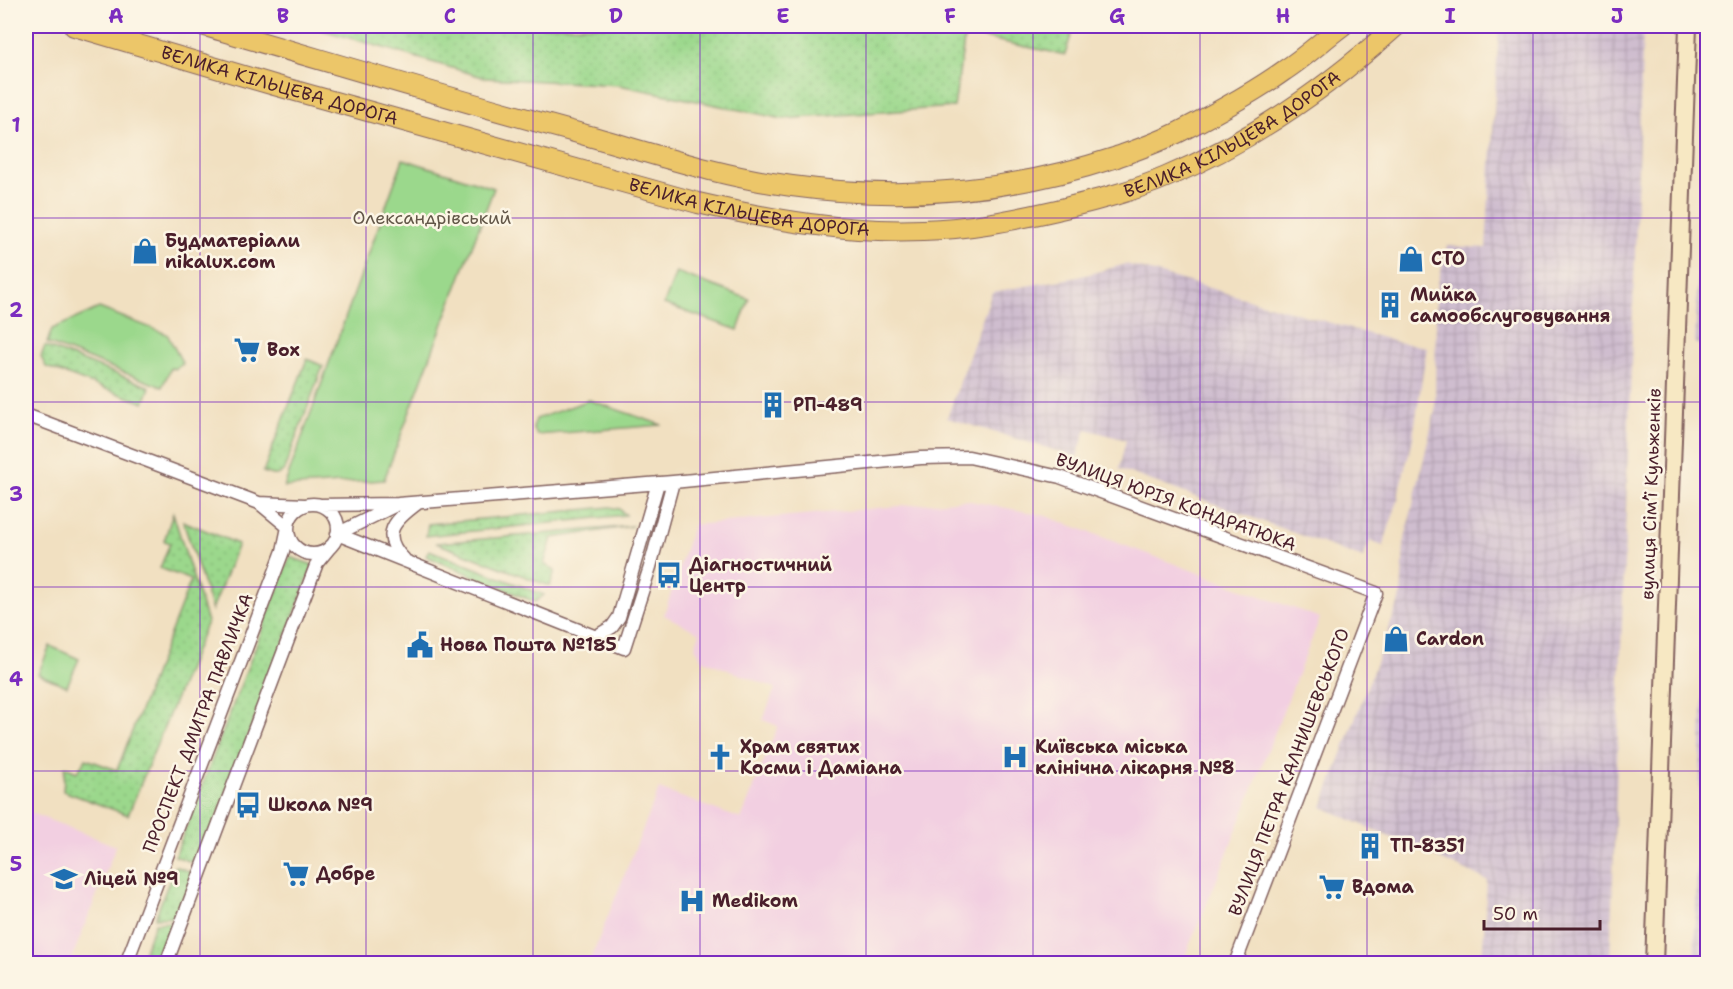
<svg xmlns="http://www.w3.org/2000/svg" width="1733" height="989" viewBox="0 0 1733 989" font-family="'Shantell Sans',sans-serif">
<style>
.built{fill:#f2cfe1}
.industrial{fill:url(#industrial-grid)}
.grass{fill:url(#grass-dots);stroke:#727c5c;stroke-width:1.5}
.green{fill:#9bd88c;stroke:#727c5c;stroke-width:1.5}
.lines{fill:none;stroke-linecap:round;stroke-linejoin:round}
.minor-casing{stroke:#846360;stroke-width:15}
.secondary-casing{stroke:#846360;stroke-width:20}
.primary-casing{stroke:#846360;stroke-width:22}
.minor{stroke:#fff;stroke-width:12}
.secondary{stroke:#f7e8c3;stroke-width:16}
.primary{stroke:#ecc669;stroke-width:20}
.grid{fill:none;stroke:#7b2cbf;stroke-width:1.5;stroke-opacity:0.55}
.labels{text-anchor:middle;dominant-baseline:central;stroke-width:5;stroke-linejoin:round;paint-order:stroke}
.street-label{font-size:18px;fill:#4a1f2b;stroke:#fcf5e5}
.park-label{font-size:18px;fill:#625648;stroke:#fcf5e5}
.poi-label{font-size:18px;font-weight:bold;fill:#4a1f2b;stroke:#fcf5e5;text-anchor:start}
.neatline{fill:none;stroke:#7b2cbf;stroke-width:2}
.grid-label{font-size:20px;text-anchor:middle;font-weight:bold;fill:#7b2cbf}
</style>
<defs>
<pattern id="industrial-grid" width="8" height="8" patternUnits="userSpaceOnUse" patternTransform="scale(1.5)"><rect width="8" height="8" fill="#cfbdcf"/><path d="M0 4h8M4 0v8" fill="none" stroke="#b3a2b2"/></pattern>
<pattern id="grass-dots" width="8" height="8" patternUnits="userSpaceOnUse" patternTransform="scale(1.5)"><rect width="8" height="8" fill="#9bd88c"/><path d="M2 2h.1M6 6h.1" fill="none" stroke="#87b979" stroke-width="1.8" stroke-linecap="round"/></pattern>
</defs>
<rect width="100%" height="100%" fill="#fcf5e5"/>
<filter id="ink" filterUnits="userSpaceOnUse"><feTurbulence type="fractalNoise" baseFrequency=".0167" numOctaves="2"/><feDisplacementMap in="SourceGraphic" scale="12" xChannelSelector="R" yChannelSelector="G"/><feConvolveMatrix kernelMatrix="1 2 1 2 8 2 1 2 1" color-interpolation-filters="sRGB"/></filter>
<filter id="wash" filterUnits="userSpaceOnUse"><feTurbulence type="fractalNoise" baseFrequency=".008" numOctaves="4" result="noise"/><feDisplacementMap in="SourceGraphic" scale="24" xChannelSelector="R" yChannelSelector="G"/><feGaussianBlur stdDeviation="1.35" result="paint"/><feColorMatrix in="noise" values="0 0 0 0 0 0 0 0 0 0 0 0 0 0 0 0 0 1.4 0 .05"/><feComposite in="paint" operator="in"/></filter>
<g filter="url(#wash)">
<rect width="100%" height="100%" fill="#f1e0c1"/>
<path class="built" d="M965,500L1043,515L1320,618L1218,877L1182,963H589L659,789L741,819L778,726L763,720L775,688L703,660L695,647L700,633L664,615L693,525Z
M26,811L116,846L70,963H26Z"/>
<path class="industrial" d="M1499,26H1643L1610,963H1482L1487,880L1322,807L1401,596L1404,543L1435,411L1436,291L1447,246L1486,248Z
M1702,167L1708,168L1707,345L1695,344Z
M1126,264L1397,342L1427,347L1412,443L1400,486L1398,500L1383,546L1370,541L1363,558L1119,469L1126,440L1086,429L1077,457L947,418L992,292L1078,277Z
M1707,558L1708,963L1694,964V962Z"/>
<path class="grass" d="M309,26H1074L1065,55L965,34L954,107L783,119L619,85L486,78Z
M45,346L150,387L144,403L46,367L41,357Z
M307,359L323,366L284,470C278,478 271,475 263,472Z
M610,507L619,509L626,515L426,536L428,524Z
M173,513L207,622L128,815L63,791L65,767L77,772L86,759L117,770L191,580L160,568L170,543L164,541Z
M183,521L238,544L212,610Z
M633,526L552,538L544,564L555,571L550,586L436,543Z
M429,550L544,595L535,602L426,556Z
M290,557L313,565L199,865L175,856Z
M175,866L199,875L182,917L155,918Z
M180,922L164,963L139,964L155,923Z"/>
<path class="green" d="M403,159L494,188L384,480L284,487Z
M676,272L749,299L738,330L664,304Z
M99,308L167,334L183,364L175,369L171,368L162,387L47,343L52,329Z
M589,400L662,425L537,435L533,428L536,419Z
M50,646L79,659L67,686L38,674Z"/>
</g>
<g filter="url(#ink)">
<g class="lines">
<g class="minor-casing">
<path id="minor" d="M26,415L259,503L305,505
M259,503L288,527
M288 529a25 25 0 1 1 50 0a25 25 0 1 1-50 0Z
M320,505L398,504L673,482L921,458L969,457L1060,477L1376,593L1235,964
M337,534L624,648L650,567L673,482
M337,534L394,506
M404,559C379,534 395,520 418,503
M597,636L612,627L619,617L658,483
M126,964L283,551L288,527
M166,964L317,563L331,546"/>
</g>
<g class="secondary-casing">
<path id="secondary" d="M1654,964L1688,26"/>
</g>
<g class="primary-casing">
<g id="primary">
<path id="s1" d="M74,26L274,85L698,203C772,220 846,233 923,230C968,229 1013,220 1057,210C1093,201 1131,192 1166,177C1251,142 1328,87 1396,26"/>
<path d="M205,26C330,62 455,100 582,134C651,153 721,177 792,186C900,201 1010,192 1114,158C1136,150 1160,142 1181,131C1216,113 1253,93 1285,70C1305,57 1323,40 1342,26"/>
</g>
</g>
<use href="#minor" class="minor"/>
<use href="#secondary" class="secondary"/>
<use href="#primary" class="primary"/>
</g>
</g>
<path class="grid" d="M200,26V964M366,26V964M533,26V964M700,26V964M866,26V964M1033,26V964M1200,26V964M1367,26V964M1533,26V964M26,218H1708M26,402H1708M26,587H1708M26,771H1708"/>
<defs>
<g id="shop-bare" transform="scale(2.07)"><path d="M-5-2.5h2.3a2.7 3.5 0 0 1 5.4 0H5L5.5 6h-11ZM-1.5-2.5h3a1.5 2.3 0 0 0-3 0Z" fill="#1f6fb2" stroke="#fcf5e5" stroke-width="2.5" paint-order="stroke"/></g>
<g id="building-bare" transform="scale(2.07)"><path d="M-4-6H4V6H1V3H-1V6H-4ZM-2.5-4.3h1.7v1.8h-1.7ZM.8-4.3h1.7v1.8H.8ZM-2.5-1h1.7V.8h-1.7ZM.8-1h1.7V.8H.8Z" fill="#1f6fb2" stroke="#fcf5e5" stroke-width="2.5" paint-order="stroke"/></g>
<g id="supermarket-bare" transform="scale(2.07)"><path d="M-6-5.5h2.5l.6 2H6L4.5 2H-2.5L-4.4-4H-6ZM-1.5 3.2a1.3 1.3 0 1 0 .1 0ZM3 3.2a1.3 1.3 0 1 0 .1 0Z" fill="#1f6fb2" stroke="#fcf5e5" stroke-width="2.5" paint-order="stroke"/></g>
<g id="bus-bare" transform="scale(2.07)"><path d="M-5-6H5V4H4V6H2V4H-2V6H-4V4H-5ZM-3.5-4V0h7V-4ZM-3.5 1.2v1.5H-2V1.2ZM2 1.2v1.5H3.5V1.2Z" fill="#1f6fb2" stroke="#fcf5e5" stroke-width="2.5" paint-order="stroke"/></g>
<g id="civic-bare" transform="scale(2.07)"><path d="M-.6-6.5H3V-4.5H.6V-3L4-1V1h2V6H-6V1h2V-1L-.6-3ZM-1.2 2.5V6h2.4V2.5Z" fill="#1f6fb2" stroke="#fcf5e5" stroke-width="2.5" paint-order="stroke"/></g>
<g id="church-bare" transform="scale(2.07)"><path d="M-1.2-6h2.4v3.5h3.3v2.4h-3.3V6h-2.4V-.1h-3.3v-2.4h3.3Z" fill="#1f6fb2" stroke="#fcf5e5" stroke-width="2.5" paint-order="stroke"/></g>
<g id="hospital-bare" transform="scale(2.07)"><path d="M-5-5h3v3.5h4V-5h3V5h-3V1.5h-4V5h-3Z" fill="#1f6fb2" stroke="#fcf5e5" stroke-width="2.5" paint-order="stroke"/></g>
<g id="school-bare" transform="scale(2.07)"><path d="M0-5L7-2L0 1L-7-2ZM-4 1L0 2.5L4 1V4Q0 6-4 4Z" fill="#1f6fb2" stroke="#fcf5e5" stroke-width="2.5" paint-order="stroke"/></g>
</defs>
<g fill-rule="evenodd">
<use href="#shop-bare" x="145" y="251"/>
<use href="#shop-bare" x="1411" y="259"/>
<use href="#building-bare" x="1390" y="305"/>
<use href="#supermarket-bare" x="247" y="350"/>
<use href="#building-bare" x="773" y="405"/>
<use href="#bus-bare" x="669" y="575"/>
<use href="#shop-bare" x="1396" y="639"/>
<use href="#civic-bare" x="420" y="645"/>
<use href="#church-bare" x="720" y="757"/>
<use href="#hospital-bare" x="1015" y="757"/>
<use href="#bus-bare" x="248" y="805"/>
<use href="#building-bare" x="1370" y="846"/>
<use href="#supermarket-bare" x="296" y="874"/>
<use href="#school-bare" x="64" y="879"/>
<use href="#supermarket-bare" x="1332" y="887"/>
<use href="#hospital-bare" x="692" y="901"/>
</g>
<g class="labels">
<g class="street-label">
<text stroke="none"><textPath href="#s1" startOffset="214">ВЕЛИКА КІЛЬЦЕВА ДОРОГА</textPath></text>
<text stroke="none"><textPath href="#s1" startOffset="1204">ВЕЛИКА КІЛЬЦЕВА ДОРОГА</textPath></text>
<text stroke="none"><textPath href="#s1" startOffset="700">ВЕЛИКА КІЛЬЦЕВА ДОРОГА</textPath></text>
<text transform="translate(1651 494) rotate(-88)">вулиця Сімʼї Кульженків</text>
<text transform="translate(1176 502) rotate(20)">ВУЛИЦЯ ЮРІЯ КОНДРАТЮКА</text>
<text transform="translate(198 723) rotate(-69)">ПРОСПЕКТ ДМИТРА ПАВЛИЧКА</text>
<text transform="translate(1289 772) rotate(-69)">ВУЛИЦЯ ПЕТРА КАЛНИШЕВСЬКОГО</text>
</g>
<g class="park-label">
<text x="432" y="218">Олександрівський</text>
</g>
<g class="poi-label">
<text x="165" y="241">Будматеріали<tspan x="165" dy="21">nikalux.com</tspan></text>
<text x="1431" y="259">СТО</text>
<text x="1410" y="295">Мийка<tspan x="1410" dy="21">самообслуговування</tspan></text>
<text x="267" y="350">Box</text>
<text x="793" y="405">РП-489</text>
<text x="689" y="565">Діагностичний<tspan x="689" dy="21">Центр</tspan></text>
<text x="1416" y="639">Cardon</text>
<text x="440" y="645">Нова Пошта №185</text>
<text x="740" y="747">Храм святих<tspan x="740" dy="21">Косми і Даміана</tspan></text>
<text x="1035" y="747">Київська міська<tspan x="1035" dy="21">клінічна лікарня №8</tspan></text>
<text x="268" y="805">Школа №9</text>
<text x="1390" y="846">ТП-8351</text>
<text x="316" y="874">Добре</text>
<text x="84" y="879">Ліцей №9</text>
<text x="1352" y="887">Вдома</text>
<text x="712" y="901">Medikom</text>
</g>
</g>
<rect width="1733" height="989" fill="none" stroke="#fcf5e5" stroke-width="66"/>
<path d="M1484 920v9h116v-9" fill="none" stroke="#4a1f2b" stroke-width="3"/>
<text x="1493" y="920" font-size="18" fill="#4a1f2b" stroke="#fcf5e5" stroke-width="4.5" paint-order="stroke">50 m</text>
<rect x="33" y="33" width="1667" height="923" class="neatline"/>
<g class="grid-label">
<text x="116" y="23">A</text>
<text x="283" y="23">B</text>
<text x="450" y="23">C</text>
<text x="616" y="23">D</text>
<text x="783" y="23">E</text>
<text x="950" y="23">F</text>
<text x="1117" y="23">G</text>
<text x="1283" y="23">H</text>
<text x="1450" y="23">I</text>
<text x="1617" y="23">J</text>
<text x="16" y="132">1</text>
<text x="16" y="317">2</text>
<text x="16" y="501">3</text>
<text x="16" y="686">4</text>
<text x="16" y="871">5</text>
</g>
</svg>
